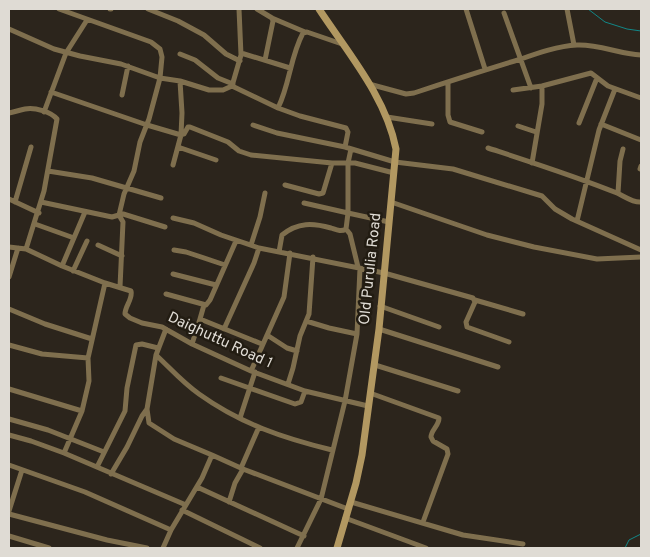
<svg xmlns="http://www.w3.org/2000/svg" width="650" height="557" viewBox="0 0 650 557" font-family="Overpass,sans-serif">
<style>
.lines{fill:none;stroke-linecap:round;stroke-linejoin:round}
.stream{stroke:#128787;stroke-width:1}
.street{stroke:#7f6f4e;stroke-width:5}
.secondary{stroke:#b29861;stroke-width:7}
.labels{text-anchor:middle;dominant-baseline:central;stroke-width:5;stroke-linejoin:round;paint-order:stroke}
.street-label{font-size:15px;fill:#dfdbd4;stroke:#221c12}
</style>
<rect width="100%" height="100%" fill="#2c251c"/>
<g class="lines">
<path class="stream" d="M588,9L605,22L627,29L641,31
M625,548L629,540L641,534"/>
<path class="street" d="M110,9H111
M148,9L178,21L204,35L226,54L240,61
M257,9L272,18L273,21L265,60
M466,9L485,69
M567,9L574,45
M504,13L531,88
M272,18L305,32
M9,29L54,49L80,56L121,64L160,78L180,81L209,90H223L232,86L241,55L239,9
M241,53L290,68
M180,54L195,60L218,78L233,84
M448,82V115L450,122L482,132
M369,84L406,94L414,93C450,81 485,70 521,59C538,53 558,46 577,45C599,44 619,54 641,55
M232,86L278,108L300,116L346,128L348,132L345,147
M513,90L542,86L591,73L608,86L641,98
M51,92L147,125L181,135L184,134L188,127H190L228,142L239,151L251,155L332,163H355L394,173
M122,95L128,66
M278,108C290,84 290,57 303,33L307,32L342,44
M44,112L66,53L87,20
M9,113C14,112 20,110 25,109C35,107 51,112 57,119L44,191L26,249
M387,117L432,124
M579,123L597,78
M601,124L641,140
M253,125L277,133L345,147L395,162L453,169L542,196L555,209L572,219L641,250
M518,126L536,132
M178,147L216,160
M488,148C531,162 575,176 617,193C624,196 633,203 641,202
M351,149L348,163V213L389,222
M532,163L542,104V86
M173,165L181,135L182,113L180,81
M640,169L641,166
M48,171L92,178L161,198
M285,185L319,194L323,193L332,163
M618,193L620,161L623,149
M9,199L39,213
M15,202L31,147
M41,202L112,217L119,215L124,194L134,171L140,142L149,119L160,78L162,57L160,49L151,42L59,9
M391,202L487,235L534,247L597,259L641,257
M120,213L165,227
M119,215L123,222L120,287
M173,218L194,223L221,235L259,248L384,273L473,298L475,302L466,322L467,327L509,342
M577,221L599,130L615,89
M35,224L74,238
M98,245L122,256
M251,245L260,217L265,193
M9,247L26,249L62,266L105,283L131,291C133,299 125,306 125,314L130,318L142,323L162,327L192,344L251,371L305,391L368,406
M174,250L186,252L225,265
M279,252L282,235C298,222 313,223 331,228C337,230 341,232 346,229L348,213L304,203
M62,266L85,212
M73,271L87,241
M173,274L216,285
M9,277L18,248
M166,294L206,305L210,300L236,241
M475,300L523,314
M380,306L439,327
M9,309L45,324L92,339
M200,319L204,305
M306,321L329,328L357,334
M166,329L156,355C170,368 183,383 199,394C241,424 283,438 332,450
M224,329L254,263L259,248
M379,329L498,367
M267,335L287,348L297,351
M192,344L200,319L262,344
M9,345L42,354L88,358L105,283
M156,355L147,409L149,423L174,439L212,455
M375,365L458,391
M251,371L284,297L290,253
M221,378L295,404L301,402L305,391
M288,384L293,368L300,336L309,314L313,257
M9,389L82,411L89,381L88,358
M370,393L439,418C439,426 431,430 431,437L433,441L447,449L448,454L423,522
M240,418L255,372
M9,419L48,430L104,452
M9,435L31,441L64,453L186,505
M64,453L82,411
M9,465L85,492L171,530L202,478L212,455L243,469L348,509
M97,467L125,411L127,388L136,345L142,344L158,348
M241,468L259,427
M111,474L127,447L142,416L147,409
M197,487L304,536
M229,502L235,483L243,469
M351,502L463,535L523,544
M182,510L260,548
M9,511L22,470
M9,514L107,540L147,548
M345,518L426,548
M9,536L49,548
M163,548L171,530
M297,548L321,499L345,401L357,334L360,268L358,267L350,234L346,229"/>
<path class="secondary" d="M319,9C348,53 386,97 396,149L379,329L362,455L356,483L337,548"/>
</g>
<g class="labels">
<g class="street-label">
<text transform="translate(371 269) rotate(-84)">Old Purulia Road</text>
<text transform="translate(220 341) rotate(25)">Daighuttu Road 1</text>
</g>
</g>
<rect width="650" height="557" fill="none" stroke="#dfdbd4" stroke-width="20"/>
</svg>
